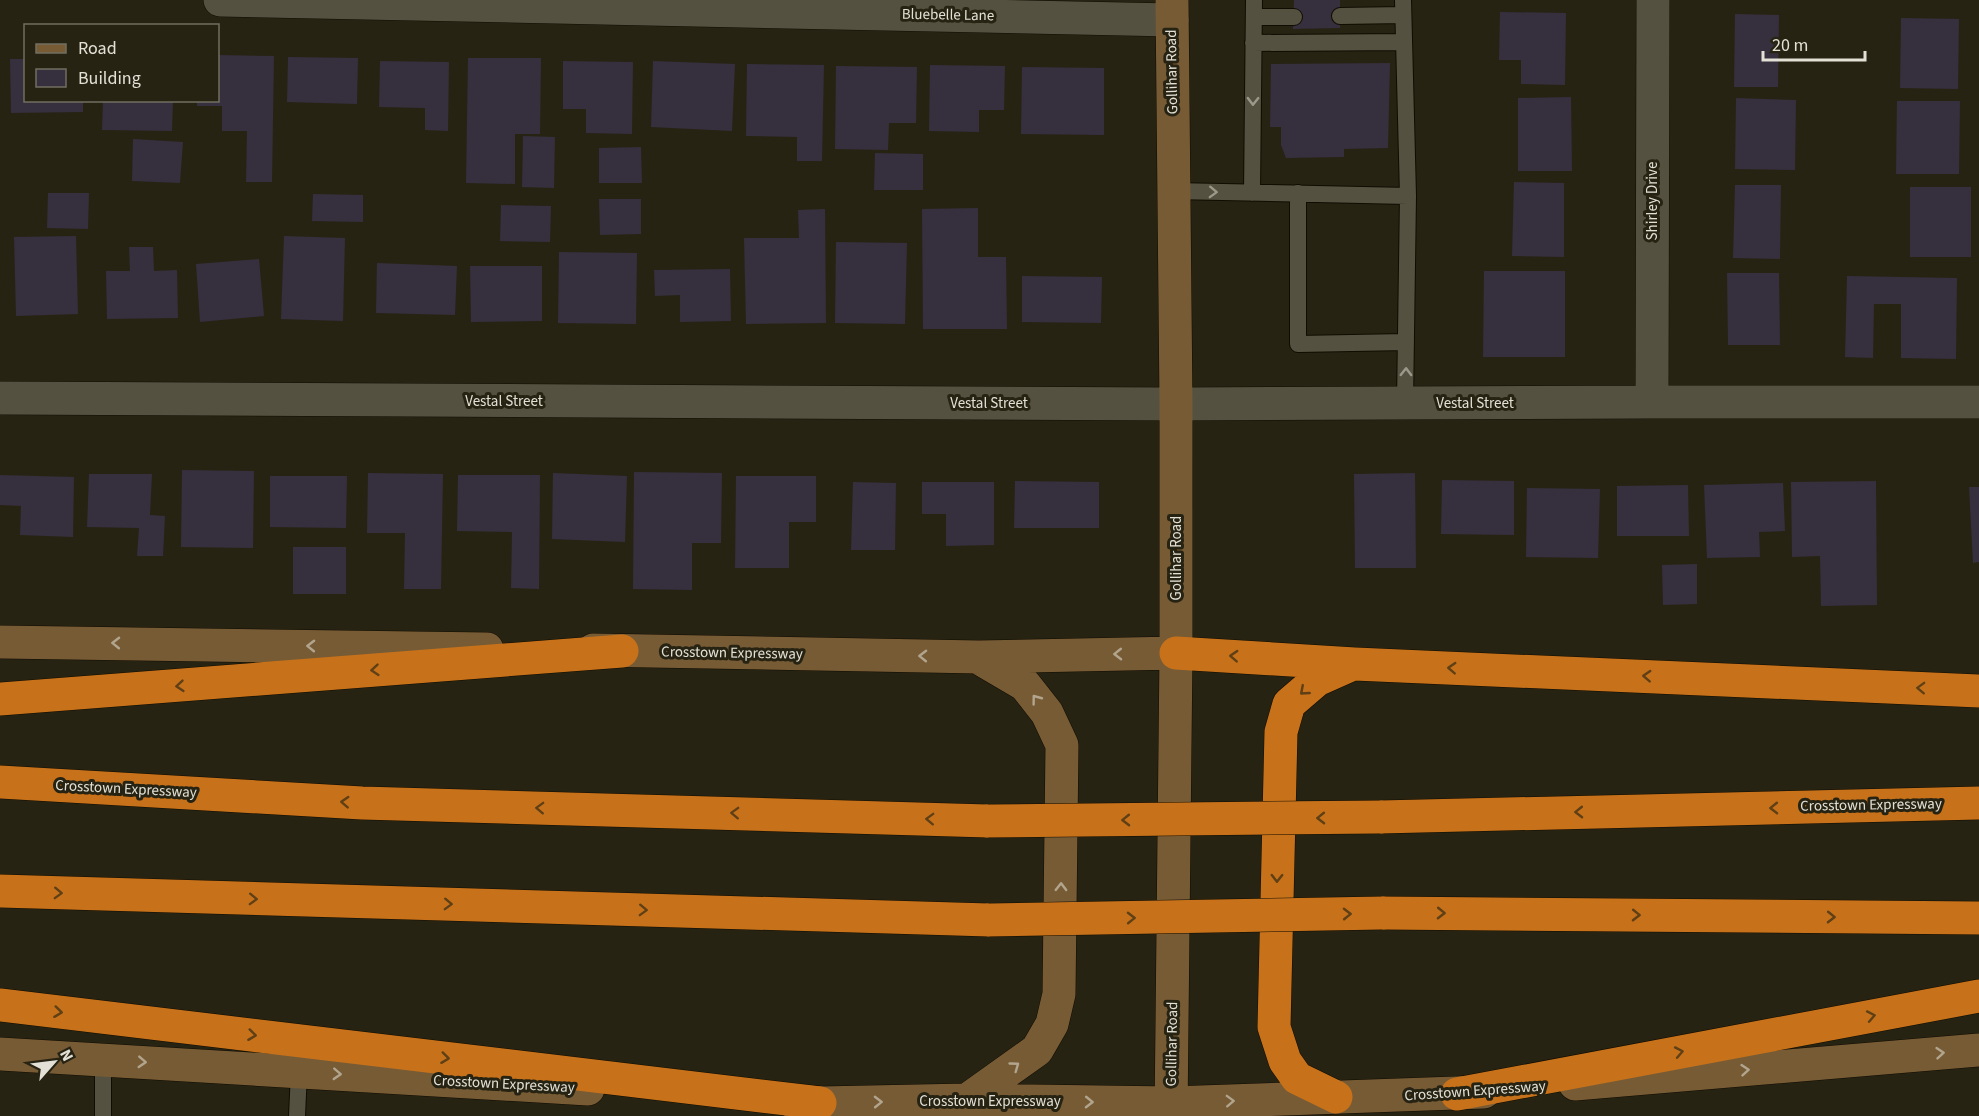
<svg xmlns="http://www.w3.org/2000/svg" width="1979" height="1116" viewBox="0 0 1979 1116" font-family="'Source Sans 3',sans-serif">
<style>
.building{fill:#362f3e}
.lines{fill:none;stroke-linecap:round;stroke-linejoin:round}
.service-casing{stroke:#100c01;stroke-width:18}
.minor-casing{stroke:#100c01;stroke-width:34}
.secondary-casing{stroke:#100c01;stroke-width:34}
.motorway-casing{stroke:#100c01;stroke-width:34}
.service{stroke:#555140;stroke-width:16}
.minor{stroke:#555140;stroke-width:33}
.secondary{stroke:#775b35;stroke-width:33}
.motorway{stroke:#c7721a;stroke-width:33}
.motorway-bridge-casing{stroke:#100c01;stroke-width:34;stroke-linecap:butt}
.motorway-bridge{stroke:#c7721a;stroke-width:33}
.oneway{stroke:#9c998b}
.oneway2{stroke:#b2a58e}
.oneway3{stroke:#5f3f15}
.labels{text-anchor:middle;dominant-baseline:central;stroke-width:6;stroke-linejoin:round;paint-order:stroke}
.street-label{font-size:15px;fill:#e3e1d6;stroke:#272313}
</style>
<rect width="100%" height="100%" fill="#272313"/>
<path class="building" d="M1294,0H1340V28L1293,29Z
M1500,12L1566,13L1565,85L1521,84V60H1499Z
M1735,14L1779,15L1778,87H1734Z
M1901,18L1959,19L1958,89L1900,88Z
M218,55L274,56L272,182H246L247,131H222V106H197V100H218Z
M288,57L358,58L357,104L287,102Z
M468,58H541L540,134H515V184L466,183Z
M10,59H26V100H83V112L11,113Z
M380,61L449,62L448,131L425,130V108L379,107Z
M563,61L633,62L632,134L586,133V109H563Z
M653,61L735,64L732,131L651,127Z
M1390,63L1388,148L1344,149V157L1286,158L1281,145V127H1270L1271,64Z
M747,64L824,65L822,161H797V137L746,136Z
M930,65L1005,66L1004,110H979V132L929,131Z
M836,66L917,67L916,123H889L888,150L835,149Z
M1022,67L1104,68V135L1021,134Z
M1571,97L1572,171H1518V98Z
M1736,98L1796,100L1795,170L1735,169Z
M103,100H173L172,131L102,130Z
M1897,101H1960L1959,174H1896Z
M523,136L555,137L554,188L522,187Z
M133,139L183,142L180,183L132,181Z
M641,147L642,183H599V148Z
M875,153L923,154V190H874Z
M1514,182L1564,183V257L1512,256Z
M1735,185H1781L1780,259L1733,258Z
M1910,187H1971V257H1910Z
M48,193H89L88,229L47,228Z
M313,194L363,195V222L312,221Z
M599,199H641V234L600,235Z
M501,205L551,206L550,242L500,241Z
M978,208V257H1006L1007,329H923L922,209Z
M825,209L826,323L746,324L744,238H799L798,210Z
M76,236L78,314L16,316L14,237Z
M284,236L345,238L343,321L281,319Z
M836,242L907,243L905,324L835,323Z
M129,247H153L154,271L177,270L178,318L107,319L106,271H130Z
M559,252L637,253L636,324L558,323Z
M259,259L264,316L200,322L196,264Z
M377,263L457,266L455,315L376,313Z
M470,266H542V321L471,322Z
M730,269L731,321L680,322V295L655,296L654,270Z
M1484,271H1565V357H1483Z
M1727,273H1779L1780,345H1728Z
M1022,276L1102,277L1101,323L1022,322Z
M1847,276L1957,278L1956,359L1901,358V304H1874L1873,358L1845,357Z
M182,470L254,471L253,548L181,547Z
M634,472L722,473L721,543H692V590L633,589Z
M368,473L443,474L441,589H404L405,533H367Z
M553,473L627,476L625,542L552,539Z
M1415,473L1416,568H1355L1354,474Z
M89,474H152L150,515L165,516L163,556H137L139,528L87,527Z
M0,475L74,477L73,537L20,535L21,506L0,505Z
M458,475H540L539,589L511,588L512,532L457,531Z
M270,476H347L346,528L270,527Z
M736,476H816V522H789V568H735Z
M1442,480L1514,481V535L1441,534Z
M1015,481L1099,482V528H1014Z
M1876,481L1877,605L1821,606L1820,556L1792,557L1791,482Z
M853,482L896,483L895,550H851Z
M922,482H994V545L946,546V514H922Z
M1783,483L1785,531L1759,532L1760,557L1707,558L1704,485Z
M1688,485L1689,536H1617V486Z
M1969,487H1979V562L1973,563Z
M1527,488L1600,489L1598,558L1526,557Z
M293,547H346V594H293Z
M1697,564V604L1663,605L1662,565Z"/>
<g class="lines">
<g class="service-casing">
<path id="service" d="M1403,0L1408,196
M1340,16L1403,15
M1254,17H1294
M1253,43L1404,42
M1173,191L1408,196L1405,403
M1252,193L1254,0
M1298,193V344L1406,342
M103,1116V1060
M297,1116L299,1072"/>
</g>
<g class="minor-casing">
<path id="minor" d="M220,0L1172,20
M0,398L1176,404L1652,402H1979
M1652,402L1653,0"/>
</g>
<g class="secondary-casing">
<path id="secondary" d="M0,642L487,649
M593,650L979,657L1176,653
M0,1054L588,1089
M1575,1084L1979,1050
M967,1100L1037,1050L1052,1024L1059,994L1062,745L1047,713L1025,685L979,658
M792,1101L820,1103L967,1100L1171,1103L1484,1092
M1171,1116L1176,653V404L1172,0"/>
</g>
<g class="motorway-casing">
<path id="motorway" d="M1176,653L1355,664L1979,691
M0,699L622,651
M0,782L362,803L988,821
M1380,817L1979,803
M0,891L989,920
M1382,913L1979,918
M0,1005L820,1103
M1457,1094L1979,996
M1336,1097L1297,1078L1285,1061L1274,1027L1281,732L1289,704L1317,680L1353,664"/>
</g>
<use href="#service" class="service"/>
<use href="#minor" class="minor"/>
<use href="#secondary" class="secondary"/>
<use href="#motorway" class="motorway"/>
<g class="motorway-bridge-casing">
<path id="motorway-bridge" d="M988,821L1380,817
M989,920L1382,913"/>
</g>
<use href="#motorway-bridge" class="motorway-bridge"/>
</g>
<defs><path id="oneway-chevron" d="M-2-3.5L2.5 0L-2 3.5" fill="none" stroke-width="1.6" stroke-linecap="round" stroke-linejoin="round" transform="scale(1.5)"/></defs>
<g class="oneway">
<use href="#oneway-chevron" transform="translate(1253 101) rotate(91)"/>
<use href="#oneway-chevron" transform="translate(1213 192) rotate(2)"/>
<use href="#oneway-chevron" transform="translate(1406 372) rotate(-89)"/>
</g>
<g class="oneway2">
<use href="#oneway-chevron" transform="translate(116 643) rotate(-179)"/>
<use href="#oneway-chevron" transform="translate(311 646) rotate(-179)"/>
<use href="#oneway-chevron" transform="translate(1118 654) rotate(179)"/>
<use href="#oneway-chevron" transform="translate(923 656) rotate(-179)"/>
<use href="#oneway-chevron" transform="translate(1036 699) rotate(-127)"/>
<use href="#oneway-chevron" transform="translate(1061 887) rotate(-89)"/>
<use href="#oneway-chevron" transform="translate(1940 1053) rotate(-5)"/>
<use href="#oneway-chevron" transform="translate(142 1062) rotate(3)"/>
<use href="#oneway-chevron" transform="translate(1015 1066) rotate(-36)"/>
<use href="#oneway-chevron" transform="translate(1745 1070) rotate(-5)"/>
<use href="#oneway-chevron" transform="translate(337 1074) rotate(3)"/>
<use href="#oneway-chevron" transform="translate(1230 1101) rotate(-2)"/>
<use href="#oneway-chevron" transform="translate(878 1102) rotate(-1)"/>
<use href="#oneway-chevron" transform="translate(1089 1102) rotate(1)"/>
</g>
<g class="oneway3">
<use href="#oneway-chevron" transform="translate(1234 656) rotate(-177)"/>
<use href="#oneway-chevron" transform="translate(1452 668) rotate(-177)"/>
<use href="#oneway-chevron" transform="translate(375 670) rotate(175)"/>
<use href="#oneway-chevron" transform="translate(1647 676) rotate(-177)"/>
<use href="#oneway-chevron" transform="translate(180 686) rotate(175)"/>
<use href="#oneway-chevron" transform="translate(1921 688) rotate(-178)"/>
<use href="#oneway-chevron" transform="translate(1304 691) rotate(139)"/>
<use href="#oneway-chevron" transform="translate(345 802) rotate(-177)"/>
<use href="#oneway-chevron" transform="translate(540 808) rotate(-178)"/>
<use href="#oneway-chevron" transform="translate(1774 808) rotate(179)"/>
<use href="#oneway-chevron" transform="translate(1579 812) rotate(179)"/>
<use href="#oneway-chevron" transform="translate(735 813) rotate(-178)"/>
<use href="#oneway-chevron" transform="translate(1321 818) rotate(179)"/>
<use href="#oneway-chevron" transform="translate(930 819) rotate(-178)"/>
<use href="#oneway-chevron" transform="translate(1126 820) rotate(179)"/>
<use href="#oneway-chevron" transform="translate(1277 878) rotate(91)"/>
<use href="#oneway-chevron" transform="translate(58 893) rotate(2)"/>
<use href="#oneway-chevron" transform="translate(253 899) rotate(2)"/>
<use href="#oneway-chevron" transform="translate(448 904) rotate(2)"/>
<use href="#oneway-chevron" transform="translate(643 910) rotate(2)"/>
<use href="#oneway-chevron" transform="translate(1441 913) rotate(1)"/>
<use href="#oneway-chevron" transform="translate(1347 914) rotate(-1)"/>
<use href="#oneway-chevron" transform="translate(1636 915) rotate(1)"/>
<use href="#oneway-chevron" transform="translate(1831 917) rotate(1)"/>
<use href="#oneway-chevron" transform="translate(1131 918) rotate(-1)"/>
<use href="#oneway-chevron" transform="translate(58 1012) rotate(7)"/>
<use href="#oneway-chevron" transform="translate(1871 1016) rotate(-11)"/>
<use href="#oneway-chevron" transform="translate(252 1035) rotate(7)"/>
<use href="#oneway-chevron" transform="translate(1679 1052) rotate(-11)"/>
<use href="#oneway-chevron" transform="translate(445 1058) rotate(7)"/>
</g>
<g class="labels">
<g class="street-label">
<text transform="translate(948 15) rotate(1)">Bluebelle Lane</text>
<text transform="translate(1172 72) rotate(-91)">Gollihar Road</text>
<text transform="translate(1652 201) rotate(-90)">Shirley Drive</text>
<text x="504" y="401">Vestal Street</text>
<text x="989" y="403">Vestal Street</text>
<text x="1475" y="403">Vestal Street</text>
<text transform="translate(1176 558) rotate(-90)">Gollihar Road</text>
<text transform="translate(732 653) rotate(1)">Crosstown Expressway</text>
<text transform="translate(126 789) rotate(3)">Crosstown Expressway</text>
<text transform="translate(1871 805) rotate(-1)">Crosstown Expressway</text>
<text transform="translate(1172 1044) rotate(-89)">Gollihar Road</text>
<text transform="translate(504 1084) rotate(3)">Crosstown Expressway</text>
<text transform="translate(1475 1091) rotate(-4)">Crosstown Expressway</text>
<text x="990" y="1101">Crosstown Expressway</text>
</g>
</g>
<rect x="24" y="24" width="195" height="78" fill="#272313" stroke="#726f61" stroke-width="1.5"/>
<rect x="36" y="44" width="30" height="9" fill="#775b35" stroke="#726f61" stroke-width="1.5"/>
<text x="78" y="54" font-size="18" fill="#e3e1d6">Road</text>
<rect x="36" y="69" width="30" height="18" fill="#362f3e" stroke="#726f61" stroke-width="1.5"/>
<text x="78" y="84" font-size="18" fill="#e3e1d6">Building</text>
<g transform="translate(54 1062) rotate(62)" stroke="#272313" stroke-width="4.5" paint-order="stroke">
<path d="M0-4.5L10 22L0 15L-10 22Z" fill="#e3e1d6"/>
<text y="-9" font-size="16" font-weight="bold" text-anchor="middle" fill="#e3e1d6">N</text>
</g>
<path d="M1763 51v9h102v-9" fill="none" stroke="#e3e1d6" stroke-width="3"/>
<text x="1772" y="51" font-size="18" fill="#e3e1d6" stroke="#272313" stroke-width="4.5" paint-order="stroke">20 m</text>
</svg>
